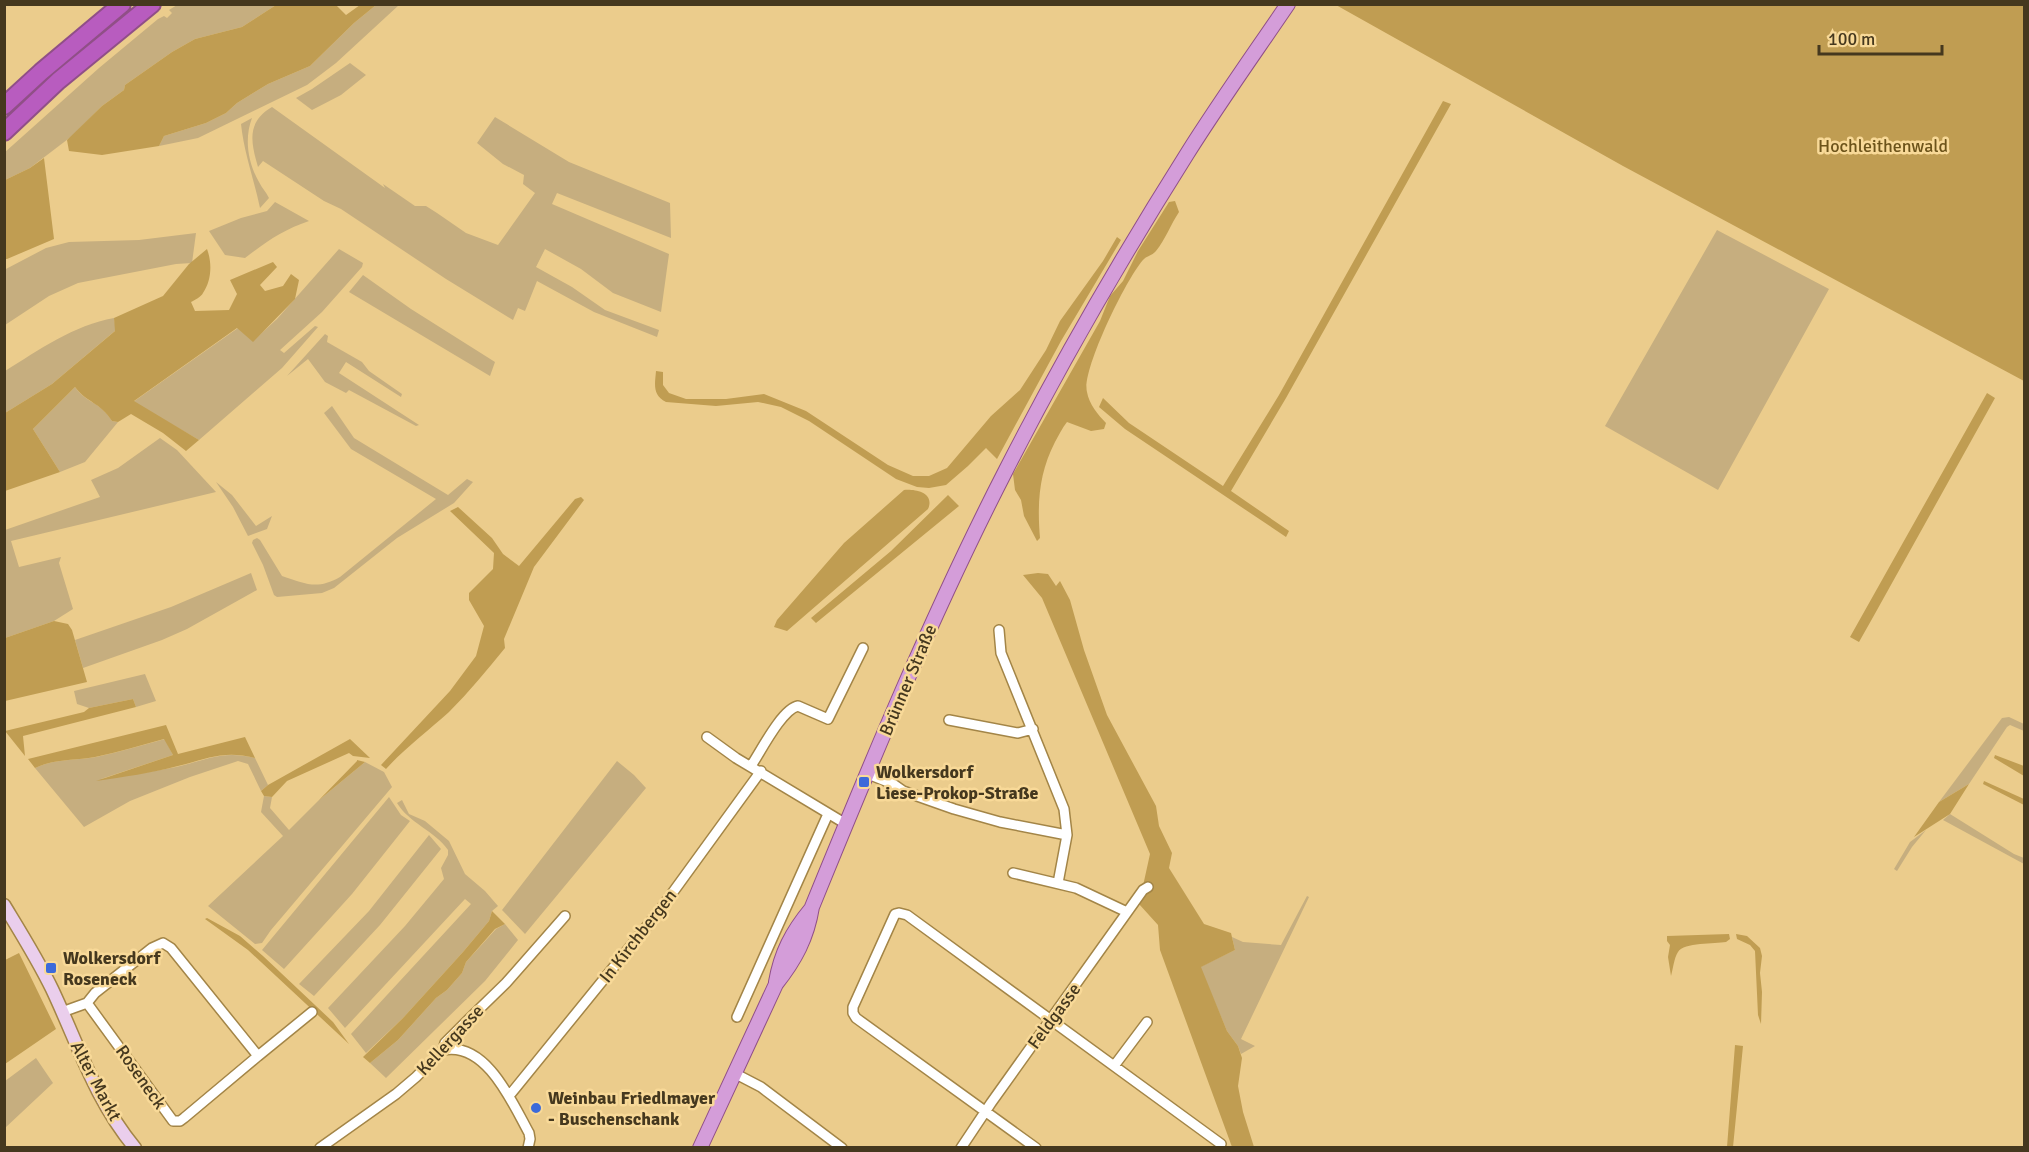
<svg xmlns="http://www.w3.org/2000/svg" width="2029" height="1152" viewBox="0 0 2029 1152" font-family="Signika,sans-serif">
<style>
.green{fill:#c6ae7f}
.forest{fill:#c09d52}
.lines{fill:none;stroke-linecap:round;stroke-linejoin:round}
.minor-casing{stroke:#a38547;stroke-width:12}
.secondary-casing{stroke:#a38547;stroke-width:15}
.primary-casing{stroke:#904f87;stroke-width:16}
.motorway-casing{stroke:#904f87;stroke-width:20}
.minor{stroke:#fff;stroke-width:9}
.secondary{stroke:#eaceec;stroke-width:12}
.primary{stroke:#d49dd9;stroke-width:14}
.motorway{stroke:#b85cbf;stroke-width:16}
.poi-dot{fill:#3c6ada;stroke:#f8d998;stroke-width:2}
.labels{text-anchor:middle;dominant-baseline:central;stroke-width:5;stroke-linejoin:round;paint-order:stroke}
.park-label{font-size:18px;fill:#6c531a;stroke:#f8d998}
.street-label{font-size:18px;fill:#45381e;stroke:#f8d998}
.poi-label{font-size:18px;font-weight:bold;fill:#45381e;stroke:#f8d998;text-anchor:start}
</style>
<rect width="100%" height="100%" fill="#ebcc8c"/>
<path class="green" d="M177,5H276L242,27L195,39L172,52L125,85L124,90L102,106L72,136L30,168L5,180L4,153L99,68L158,19L164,16L167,18L172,13L169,10Z
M376,5H399L336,63L307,85L198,138L159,146L164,136L206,123L226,113L237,103L268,84L310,66L354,23Z
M350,63L366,75L341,95L312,110L296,98L312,89Z
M272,107L385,188L383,184L415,206H426L437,213L466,233L498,245L535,193L523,184L524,175L503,164L477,143L495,117L569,162L670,203L671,238L557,193L552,204L669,254L661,312L613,293L581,269L545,249L536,267L572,287L605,310L659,330L657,337L594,312L537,281L525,311L518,308L513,320L446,279L341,209L324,201L263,161L258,167C251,143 246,122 272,107Z
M252,118C244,139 248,163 259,182C262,188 266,192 269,198L260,208C254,179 244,153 241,124Z
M275,202L309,221C283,230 267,241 245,258L225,255L209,231L241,218L267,211Z
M1717,230L1829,289L1718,490L1605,426Z
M196,233L192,263L176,264L78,283L49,296L5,325L4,270L46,248L69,242L139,240Z
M339,249L363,263L362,267L322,312L280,350L284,353L315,326L318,327L282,368L199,440L133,402L238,328L253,341L277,319Z
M363,275L411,309L495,362L490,376L349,292Z
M114,318L116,330L52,384L5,413V371C39,350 74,325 114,318Z
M325,334L328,336L327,342L362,362L369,371L402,394L401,397L346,362L339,373L419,425L416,426L349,390L346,393L325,382L308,359L287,376Z
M75,387C87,404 100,401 112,421L118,422L85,462L60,472L33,429Z
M332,406L354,438L448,495L467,479L473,482L454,503L397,538L334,588L322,593L277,597L274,595L263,565L252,543L253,540L257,538L260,540L282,576C306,584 317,590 340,577L436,499L351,449L324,413Z
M160,438L177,450L216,492L11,541L19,567L61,557L59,563L73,609L54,621L5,638V530L100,497L91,480L118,468Z
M216,482L232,495L256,526L272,516L267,529L248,536L233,507Z
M251,573L257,590L187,629L162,640L83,668L75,640L171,607Z
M145,674L156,701L136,707L133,699L89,708L77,704L74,691Z
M2009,717L2024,724V731L2010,725L2007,727L1969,784L1939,802L2002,718Z
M165,739L173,755L101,779C126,776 151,772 176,767C207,760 222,750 255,758L268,785L261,791L248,764L238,761L190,777L130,801L84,827L35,768C57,758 74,761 96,757C119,752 142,745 165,739Z
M617,761L634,775L646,788L525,934L502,910Z
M365,762L384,772L392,787L271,930L262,943L255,944L208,906L283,836L261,812L264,796L272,797L270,808L289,830L319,800Z
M389,797L401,815L410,821L352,894L284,969L262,950Z
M402,800L409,814L425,821L449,841L465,874L485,891L498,906L492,911L489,921L463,952L403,1018L366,1053L351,1034L471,904L465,899L345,1028L328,1008L405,926L444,879L441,868L448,855V850C435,831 409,823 397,803Z
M1950,814L2014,854L2024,858V864L1943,820Z
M1926,830L1912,847L1897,871L1894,869L1910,842Z
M429,835L441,849L380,925L314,996L299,984L369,911Z
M1307,896L1309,897L1241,1039L1255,1046L1241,1054L1238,1046L1227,1031L1200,967L1235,950L1232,937L1243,942L1281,945Z
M505,924L518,940L485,981L386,1078L370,1063L398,1040L436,998L447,990L462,973L466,962L496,929Z
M36,1058L53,1083L5,1128V1081Z"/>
<path class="forest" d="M276,5H336L346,15L360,5H376L354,23L310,66L268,84L237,103L226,113L206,123L164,136L159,146L102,155L69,151L67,140L102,106L124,90L125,85L172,52L195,39L242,27Z
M1336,5H2024V381L1623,166Z
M1443,101L1451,104L1286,398L1231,491L1289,531L1286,537L1125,429L1099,407L1103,398L1129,423L1223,486L1279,395Z
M44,158L54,239L7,259H5V180L30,168Z
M1175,201L1179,212C1171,224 1165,240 1156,251C1153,255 1147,256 1144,259C1128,275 1081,371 1087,392C1089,404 1098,415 1106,423L1104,429L1091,431L1067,422C1062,428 1059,435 1055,442C1039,473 1037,503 1040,538L1037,541L1024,516L1021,500L1015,490L1013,474L1100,321L1110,296L1123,281L1138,251L1169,202Z
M1117,237L1121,240L1061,341L997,459L986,448L968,466L946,485L929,488L917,487L896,479L809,421L781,407L758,402L716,406L666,402C652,395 655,384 656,371L663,372V385L669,393L686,399H726L764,394L806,411L888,465L913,476H929L947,468L991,416L1020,390L1046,350L1060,321L1103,261Z
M207,249C212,262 212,280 203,293C201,297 195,300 191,302L195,311L229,310L237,294L230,280L273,262L277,267L260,285L265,291L283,286L291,274L299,280L295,299L253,342L237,328L134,401L199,440L186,451L163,433L131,414L118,422L112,421C100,402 87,403 75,387L33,429L60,472L5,491V413L52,384L115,331L114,318L163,296L189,264Z
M1987,393L1995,398L1872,619L1859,642L1850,637Z
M904,490C916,489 935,493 928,509L787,631L774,627L777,620L844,543Z
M948,495L959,506L816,623L811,618L891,551Z
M581,497L584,500L534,567L504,639L505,648C487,670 469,692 449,712C428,731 405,748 386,769L381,765L450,691L476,656L484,626L469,600V593L493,569L494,553L450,511L458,507L492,538L503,554L519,566L575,499Z
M1038,573L1048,574L1056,586L1060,581L1070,600L1084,650L1107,715L1156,806L1159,826L1172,853L1169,868L1204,924L1231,933L1235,950L1201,967L1227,1031L1238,1046L1242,1058L1238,1086L1243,1112L1254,1147H1232L1160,950L1158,925L1139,904L1150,854L1042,598L1023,575Z
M54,621L68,624L72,630L87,682L5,701V638Z
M133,699L136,707L23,736L25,756L5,731L84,712L89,708Z
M166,725L178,754L245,737L255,758C223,750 208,759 178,766C151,773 124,777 96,781L173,755L164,739C141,745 119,752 95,757C74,761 57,758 35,768L28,759Z
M350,739L370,758L353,756L349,753L287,781L272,797L264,796L261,791L268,785Z
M1995,755L2024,766V776L1994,758Z
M357,760L365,762L319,800L357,761Z
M1984,781L2024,799V805L1983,784Z
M1969,784L1950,814L1914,837L1939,802Z
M492,911L505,924L495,929L466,962L462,973L447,990L436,998L398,1040L370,1063L363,1057L403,1018L463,952L489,921Z
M207,918L240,936L263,956L333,1022L349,1044L248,950L205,919Z
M1729,934L1730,939L1726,942C1715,944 1684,942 1678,952C1674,958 1673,969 1671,976L1668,957L1670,945L1667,941V936Z
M1736,934L1747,936L1760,948L1762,956L1760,973L1762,992L1761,1024L1758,1015L1755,951L1750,945L1737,939Z
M19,953L56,1029L5,1064V960Z
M1735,1045L1743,1046L1733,1147H1727Z"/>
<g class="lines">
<g class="minor-casing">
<path id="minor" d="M999,630L1001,653L1064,809L1067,835L1058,883
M949,720L1018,733L1033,729
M707,737L736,758L846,824
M751,766C761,751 782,709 798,706L828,719L863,648
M868,774L893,784L903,791L954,809L1000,822L1067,835
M1013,873L1076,888L1127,912
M62,1012L87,1003L95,993L152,948L163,943L171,948L258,1056L184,1118L180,1121H173L87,1003
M737,1017L828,814
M443,1050C486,1041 512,1102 529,1133L530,1139L528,1148
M258,1056L312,1012
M1114,1066L1147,1022
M734,1073L761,1087L842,1148
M509,1096L660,910L761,771
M320,1148L396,1094L416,1077L443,1050L445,1043L468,1020L506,983L565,916
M961,1148L991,1103L1143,890L1148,887
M1036,1148L856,1018L853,1013V1007L895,914L899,913L907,915L1221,1144"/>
</g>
<g class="secondary-casing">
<path id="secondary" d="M4,905C21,933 38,960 52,989C79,1046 94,1098 135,1148"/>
</g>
<g class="primary-casing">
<path id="primary" d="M776,982C781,953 792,932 811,909
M700,1148L776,984C795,960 807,938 812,907C872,760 933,612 1006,470C1061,362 1122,257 1187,154C1219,103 1254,54 1288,4"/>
</g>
<g class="motorway-casing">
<path id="motorway" d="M4,106L41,72L122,4
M4,132L58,81L152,4"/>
</g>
<use href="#minor" class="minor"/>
<use href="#secondary" class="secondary"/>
<use href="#primary" class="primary"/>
<use href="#motorway" class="motorway"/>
</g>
<g class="poi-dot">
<rect x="858" y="776" width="12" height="12" rx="3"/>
<rect x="45" y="962" width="12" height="12" rx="3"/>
<circle cx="536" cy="1108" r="6"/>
</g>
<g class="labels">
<g class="park-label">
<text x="1883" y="146">Hochleithenwald</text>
</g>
<g class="street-label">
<text transform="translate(908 680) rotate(-67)">Brünner Straße</text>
<text transform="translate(638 936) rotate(-52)">In Kirchbergen</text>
<text transform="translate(1054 1016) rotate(-54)">Feldgasse</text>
<text transform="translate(450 1040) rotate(-47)">Kellergasse</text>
<text transform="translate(141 1077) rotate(55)">Roseneck</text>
<text transform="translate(96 1081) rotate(62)">Alter Markt</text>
</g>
<g class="poi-label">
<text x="876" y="772">Wolkersdorf<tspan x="876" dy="21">Liese-Prokop-Straße</tspan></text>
<text x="63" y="958">Wolkersdorf<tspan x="63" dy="21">Roseneck</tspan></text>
<text x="548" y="1098">Weinbau Friedlmayer<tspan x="548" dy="21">- Buschenschank</tspan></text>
</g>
</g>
<rect width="2029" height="1152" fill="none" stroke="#45381e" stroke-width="12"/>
<path d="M1819 45v9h123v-9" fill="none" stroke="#45381e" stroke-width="3"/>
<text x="1828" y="45" font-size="18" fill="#45381e" stroke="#f8d998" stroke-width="4.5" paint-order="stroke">100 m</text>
</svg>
